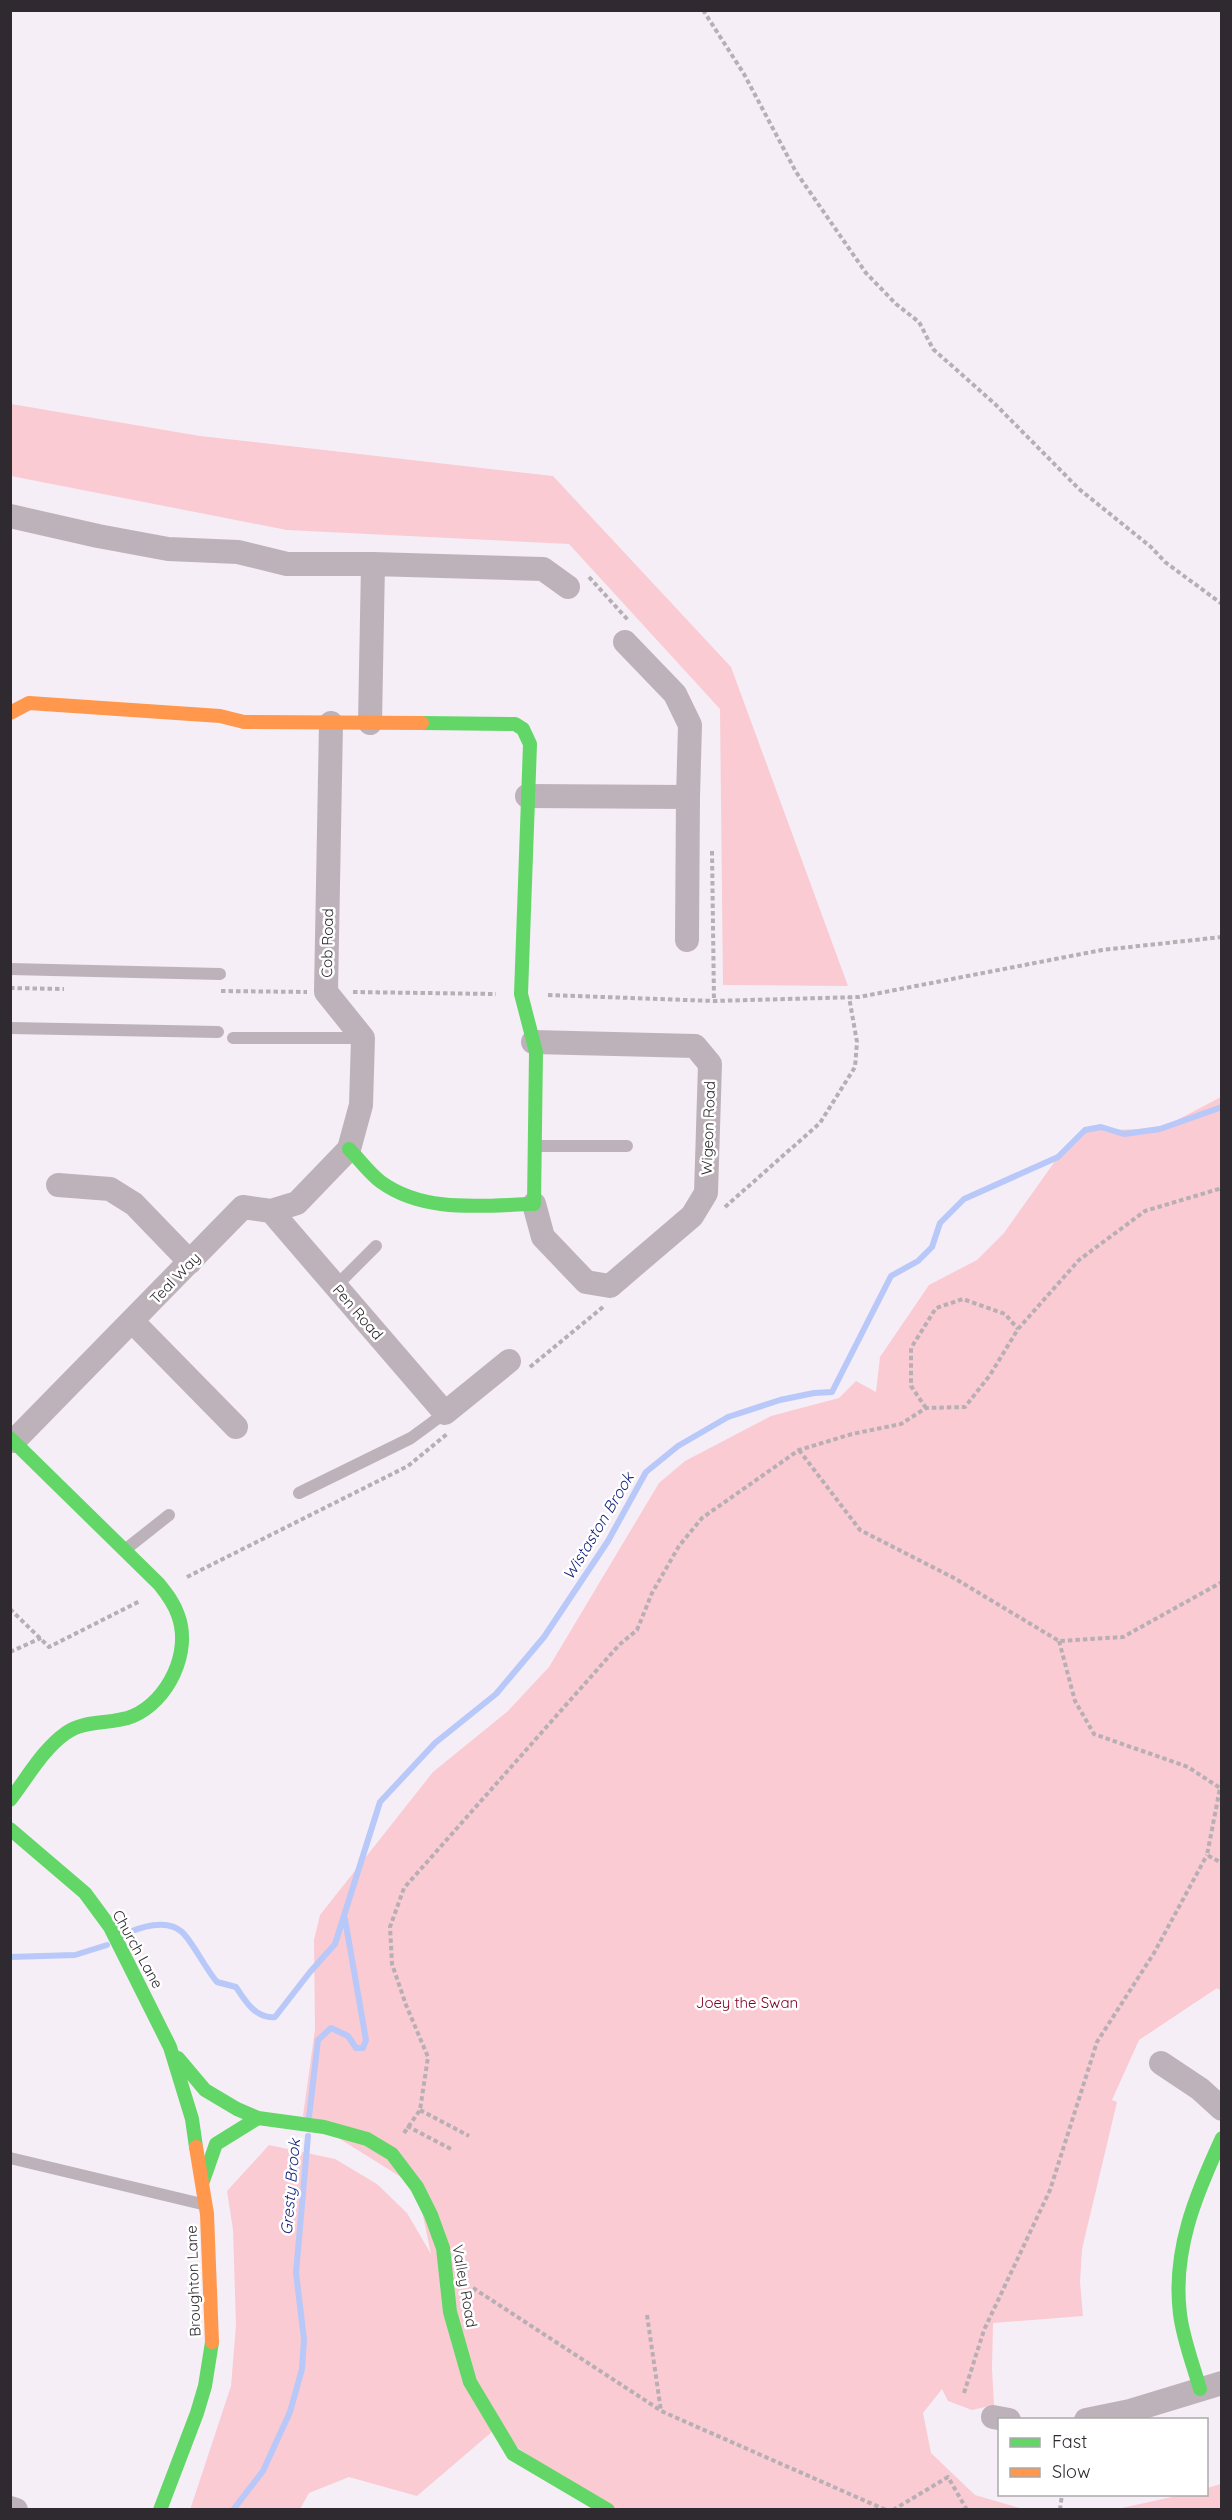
<svg xmlns="http://www.w3.org/2000/svg" width="1232" height="2520" viewBox="0 0 1232 2520" font-family="Quicksand,sans-serif">
<style>
.green{fill:#facbd2}
.lines{fill:none;stroke-linecap:round;stroke-linejoin:round}
.stream{stroke:#b8c8f8;stroke-width:6}
.path{stroke:#b8afb5;stroke-width:4;stroke-dasharray:4.5 3;stroke-linecap:butt}
.lane{stroke:#beb2ba;stroke-width:12}
.street{stroke:#beb2ba;stroke-width:24}
.fast{stroke:#63d668;stroke-width:14}
.slow{stroke:#ff974d;stroke-width:14}
.labels{text-anchor:middle;dominant-baseline:central;stroke-width:5;stroke-linejoin:round;paint-order:stroke}
.street-label{font-size:15px;fill:#2e2a2f;stroke:#fff}
.park-label{font-size:15px;fill:#820429;stroke:#fff}
.water-label{font-size:16px;font-style:italic;fill:#111d78;stroke:#fff}
</style>
<rect width="100%" height="100%" fill="#f5eef6"/>
<path class="green" d="M11,404L200,436L553,476L731,667L848,986L723,985L720,709L569,544L287,530L11,476Z
M1221,1097V1991L1217,1988L1139,2040L1112,2100L1117,2102L1082,2249L1080,2282L1083,2316L993,2323L992,2369L994,2405L972,2410L948,2401L942,2389L923,2413L931,2453L975,2495L1023,2509H608L493,2431L417,2496L349,2477L309,2493L300,2509L190,2510L231,2386L236,2325L233,2230L227,2191L269,2145L335,2159L377,2184L407,2213L431,2254L417,2187L303,2116L315,2029L314,1940L320,1915L433,1772L508,1711L549,1667L659,1483L685,1461L771,1416L839,1398L856,1381L876,1392L880,1357L929,1285L977,1260L1004,1233L1058,1157L1085,1130L1160,1129Z
M1221,2484V2509H1117L1181,2495L1206,2494L1207,2488Z"/>
<g class="lines">
<path class="stream" d="M124,1935C139,1927 167,1918 182,1932C192,1941 205,1968 217,1982L236,1987C245,2001 256,2019 275,2017L310,1972L335,1944L380,1802L435,1743L496,1694L544,1637L608,1541L646,1472L678,1446L728,1417L780,1400L814,1393L832,1392L891,1276L918,1261L932,1247L940,1223L964,1199L1058,1157L1085,1130L1101,1127L1124,1134L1160,1129L1222,1107
M10,1957L75,1955L107,1945
M309,2117L318,2040L331,2028L348,2036L356,2048H363L366,2040L345,1919
M233,2510L263,2471L290,2412L302,2369L304,2339L296,2273L308,2136"/>
<path class="path" d="M703,10L744,74L796,172L866,273L896,304L919,322L933,349L995,404L1079,489L1151,547L1165,562L1222,604
M589,577L628,620
M712,851L714,1001
M10,988L64,989
M221,991L307,992
M353,992L496,994
M548,995L714,1001L859,997L1102,950L1222,937
M725,1207L820,1123L855,1067L857,1042L849,997
M530,1367L603,1307
M926,1408L911,1386V1348L936,1308L963,1299L1005,1314L1018,1329
M799,1450L860,1530L954,1578L1059,1641L1123,1637L1222,1582
M187,1577L408,1466L447,1434
M10,1609L49,1647L140,1601
M1059,1641L1075,1701L1094,1734L1188,1767L1220,1788L1207,1855L1222,1863
M10,1652L41,1638
M420,2110L469,2136
M407,2126L451,2149
M404,2133L420,2110L428,2057L406,2005L392,1964L390,1927L404,1888L619,1645L637,1630L652,1593L679,1546L702,1518L799,1450L852,1434L901,1424L926,1408L965,1407L990,1375L1018,1329L1079,1260L1145,1211L1222,1188
M473,2288L660,2410
M647,2315L661,2411L886,2510
M964,2393L984,2330L1050,2190L1097,2042L1154,1953L1207,1855
M893,2510L948,2477L967,2510
M1060,2510L1062,2494"/>
<path class="lane" d="M10,969L220,974
M10,1028L218,1032
M233,1038H362
M535,1146H627
M336,1286L376,1246
M299,1493L411,1438L445,1413
M126,1549L169,1515
M10,2158L202,2204"/>
<path class="street" d="M10,516L98,536L168,549L238,552L287,564H373
M625,642L675,694L690,725L688,797
M370,723L373,564L543,569L568,587
M527,796L688,797L687,940
M533,1042L695,1046L710,1064L706,1193L692,1216L610,1286L586,1282L543,1237L534,1204
M58,1185L110,1189L134,1204L190,1262
M271,1211L445,1413L509,1361
M132,1321L236,1427
M14,1441L243,1207L271,1211L297,1203L349,1149L361,1105L363,1038L326,992L331,723
M1161,2063L1200,2089L1222,2109
M993,2417L1009,2420
M1086,2420L1130,2411L1222,2383
M10,2508L16,2510"/>
<path class="fast" d="M349,1149C360,1160 369,1173 381,1182C425,1214 484,1205 534,1204L536,1052L521,994L530,744L523,729L515,724L422,723
M10,1438L159,1584C167,1594 174,1603 178,1615C192,1652 168,1701 133,1716C112,1725 85,1719 66,1733C43,1749 27,1778 10,1800
M10,1829L85,1893L110,1927L170,2047L192,2119L196,2147
M178,2058L205,2090L237,2109L258,2118L324,2127L367,2139L392,2154L417,2187L431,2215L443,2248L450,2312L470,2382L513,2454L608,2510
M203,2181L216,2144L258,2118
M1200,2389C1193,2364 1183,2339 1180,2314C1172,2251 1196,2194 1222,2138
M160,2510L197,2413L205,2386L212,2342"/>
<path class="slow" d="M10,713L29,703L220,716L244,722L422,723
M196,2147L207,2214L212,2342"/>
</g>
<g class="labels">
<g class="street-label">
<text transform="translate(327 943) rotate(-89)">Cob Road</text>
<text transform="translate(708 1128) rotate(-88)">Wigeon Road</text>
<text transform="translate(175 1278) rotate(-46)">Teal Way</text>
<text transform="translate(358 1312) rotate(49)">Pen Road</text>
<text transform="translate(138 1949) rotate(61)">Church Lane</text>
<text transform="translate(193 2281) rotate(-92)">Broughton Lane</text>
<text transform="translate(465 2286) rotate(80)">Valley Road</text>
</g>
<g class="park-label">
<text x="747" y="2002">Joey the Swan</text>
</g>
<g class="water-label">
<text transform="translate(598 1526) rotate(-59)">Wistaston Brook</text>
<text transform="translate(290 2187) rotate(-85)">Gresty Brook</text>
</g>
</g>
<rect width="1232" height="2520" fill="none" stroke="#2e2a2f" stroke-width="24"/>
<rect x="998" y="2418" width="210" height="78" fill="#ffffff" stroke="#abaaac" stroke-width="1.5"/>
<rect x="1010" y="2438" width="30" height="9" fill="#63d668" stroke="#abaaac" stroke-width="1.5"/>
<text x="1052" y="2448" font-size="18" fill="#2e2a2f">Fast</text>
<rect x="1010" y="2468" width="30" height="9" fill="#ff974d" stroke="#abaaac" stroke-width="1.5"/>
<text x="1052" y="2478" font-size="18" fill="#2e2a2f">Slow</text>
</svg>
